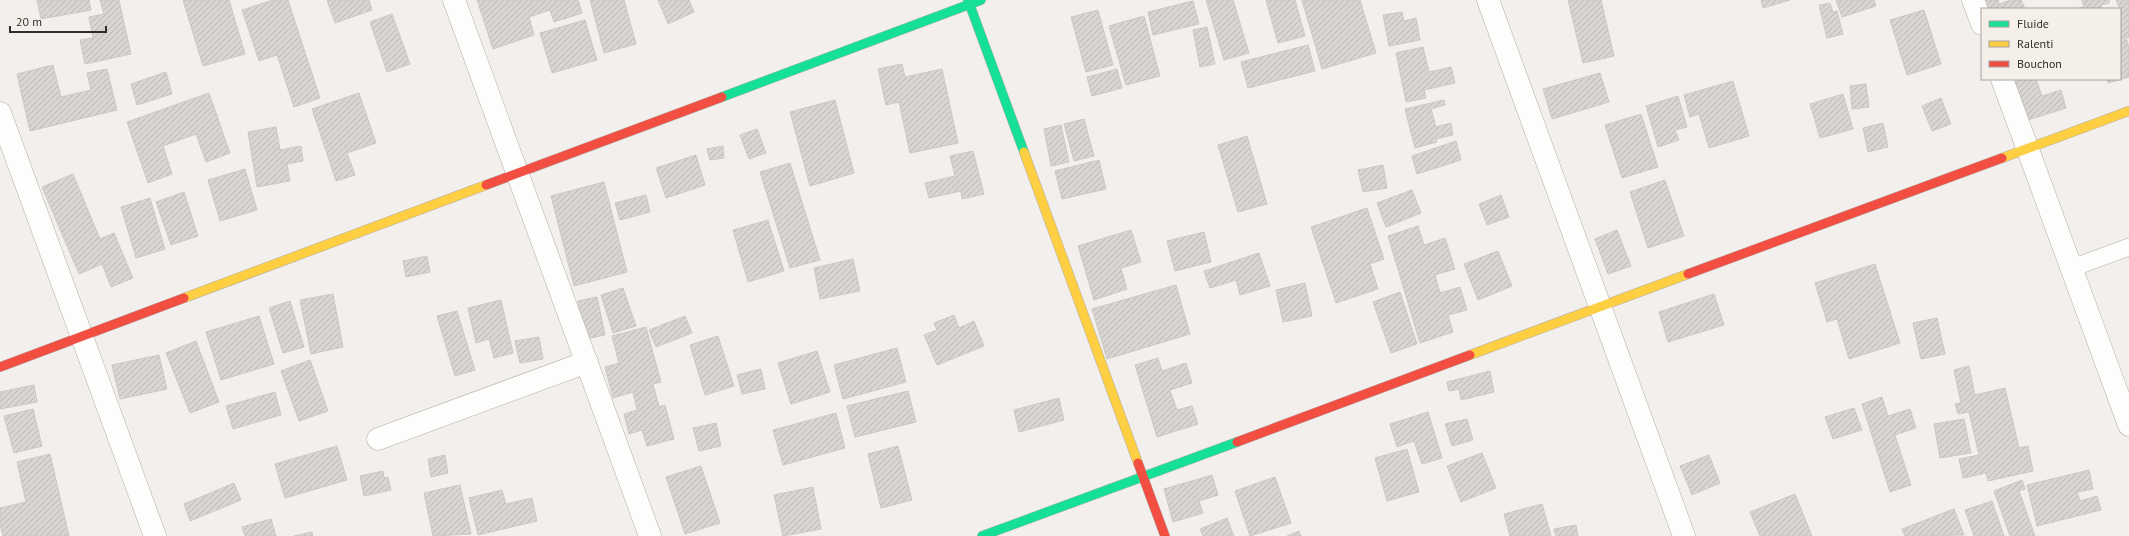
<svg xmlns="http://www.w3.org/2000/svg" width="2129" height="536" font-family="'PT Sans',sans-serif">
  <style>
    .building { fill: url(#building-hatch); stroke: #cbc8c6 }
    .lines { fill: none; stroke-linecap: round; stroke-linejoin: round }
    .lane-casing { stroke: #b1aeac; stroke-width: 18 }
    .street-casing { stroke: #b1aeac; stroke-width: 23 }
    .fast-casing { stroke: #b1aeac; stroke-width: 10 }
    .slow-casing { stroke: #b1aeac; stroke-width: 10 }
    .jam-casing { stroke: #b1aeac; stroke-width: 10 }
    .lane { stroke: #fdfdfc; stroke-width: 17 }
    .street { stroke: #fdfdfc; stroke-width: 22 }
    .fast { stroke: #16e098; stroke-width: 9 }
    .slow { stroke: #ffcf43; stroke-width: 9 }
    .jam { stroke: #f24e42; stroke-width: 9 }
  </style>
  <defs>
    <pattern id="building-hatch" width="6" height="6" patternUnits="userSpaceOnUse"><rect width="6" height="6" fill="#d8d5d3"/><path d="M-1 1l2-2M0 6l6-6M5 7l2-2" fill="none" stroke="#bab7b5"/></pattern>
  </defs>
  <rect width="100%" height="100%" fill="#f2efec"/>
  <!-- building -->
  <g class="building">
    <polygon points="37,0 89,0 91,10 41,19"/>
    <polygon points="100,0 119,0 131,54 85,64 80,40 93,38 89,17 104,14"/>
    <polygon points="183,0 229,0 245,54 203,66"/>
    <polygon points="273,0 288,0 320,98 294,107 277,55 259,61 242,10"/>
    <polygon points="327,0 369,0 372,10 335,23"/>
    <polygon points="477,0 578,0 582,13 554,22 550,10 529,17 534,35 493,49"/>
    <polygon points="590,0 624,0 636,44 604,53"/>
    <polygon points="658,0 689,0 694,12 668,24"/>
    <polygon points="1206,0 1233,0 1249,53 1224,60"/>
    <polygon points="1266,0 1295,0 1305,36 1278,43"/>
    <polygon points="1302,0 1360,0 1376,53 1322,69"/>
    <polygon points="1568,0 1601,0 1614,56 1583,63"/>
    <polygon points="1761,0 1790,0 1763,8"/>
    <polygon points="1836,0 1874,0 1876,6 1842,17"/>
    <polygon points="1967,0 1998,0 1999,4 2011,0 2021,0 2025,9 1982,9"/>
    <polygon points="2082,0 2109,0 2109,3 2101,5 2102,9 2075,9 2084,7"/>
    <polygon points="2116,0 2129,0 2129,37 2126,38 2129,47 2129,77 2108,83 2107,79 2120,79 2121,19 2120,9"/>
    <polygon points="1193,1 1199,24 1153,35 1148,12"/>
    <polygon points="1830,3 1833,12 1837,11 1843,34 1827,38 1819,5"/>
    <polygon points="1098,10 1113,65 1086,72 1071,17"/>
    <polygon points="1924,10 1941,64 1907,75 1890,20"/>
    <polygon points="1402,12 1404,21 1416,18 1420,40 1389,46 1383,15"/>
    <polygon points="392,14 410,64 387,72 370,22"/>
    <polygon points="1144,16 1160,76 1126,85 1109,26"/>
    <polygon points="585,20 597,60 552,73 540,33"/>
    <polygon points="1207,27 1215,64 1200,67 1193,30"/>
    <polygon points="1308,45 1315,71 1248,88 1241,62"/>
    <polygon points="1423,47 1429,72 1451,67 1455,83 1424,90 1426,98 1406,102 1396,53"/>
    <polygon points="902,64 905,77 942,69 958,143 910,153 899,102 886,105 878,69"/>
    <polygon points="53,65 61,97 91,90 87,73 107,69 117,110 30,131 17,74"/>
    <polygon points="1117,69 1122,88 1092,96 1087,77"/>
    <polygon points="166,72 172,94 137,105 131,84"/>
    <polygon points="1600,73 1609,102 1552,119 1543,89"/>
    <polygon points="1995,79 2036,79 2042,96 2061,90 2066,108 2009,126"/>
    <polygon points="1733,81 1749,136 1709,148 1699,114 1690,117 1684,95"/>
    <polygon points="1866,84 1869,107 1852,109 1850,86"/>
    <polygon points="209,93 230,153 206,162 196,134 163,146 172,174 148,183 127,122"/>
    <polygon points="359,93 376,143 347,153 355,175 336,181 312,109"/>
    <polygon points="1843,94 1853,129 1820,138 1810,104"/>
    <polygon points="1678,96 1687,127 1675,130 1679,140 1658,147 1646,106"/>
    <polygon points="1941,98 1951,124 1932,131 1922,106"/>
    <polygon points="835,100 854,173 810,186 790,112"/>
    <polygon points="1444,100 1445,105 1431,109 1436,127 1451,123 1453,135 1436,139 1437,142 1415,148 1405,109"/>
    <polygon points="1641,114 1658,167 1622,178 1605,125"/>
    <polygon points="1084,119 1094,156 1074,161 1064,124"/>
    <polygon points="1883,123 1888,147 1868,152 1863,128"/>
    <polygon points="1061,125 1069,162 1051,166 1044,129"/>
    <polygon points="276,127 280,150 301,146 303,161 287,164 290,181 257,187 248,132"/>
    <polygon points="757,129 766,153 749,159 740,135"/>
    <polygon points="1247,136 1267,204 1238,212 1218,145"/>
    <polygon points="1456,141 1461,160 1417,174 1412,156"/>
    <polygon points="723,146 724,158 710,160 707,149"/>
    <polygon points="973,151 984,194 962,199 961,191 929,198 925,183 955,176 950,156"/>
    <polygon points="696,155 705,185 666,198 656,168"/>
    <polygon points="1099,160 1106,189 1062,199 1055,171"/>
    <polygon points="790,163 820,260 790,268 760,172"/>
    <polygon points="1383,165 1387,188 1363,192 1358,170"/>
    <polygon points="245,169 257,210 220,221 208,180"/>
    <polygon points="73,174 100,239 114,233 133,278 111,287 102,264 79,274 42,187"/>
    <polygon points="1665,180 1684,236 1648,248 1630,192"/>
    <polygon points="604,182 627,272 574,286 551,196"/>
    <polygon points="1412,190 1421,213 1386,227 1377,203"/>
    <polygon points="184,192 198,236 171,245 156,202"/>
    <polygon points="646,195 650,212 620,220 615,203"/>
    <polygon points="1501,195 1509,217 1487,225 1479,204"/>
    <polygon points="150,198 165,249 136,258 121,207"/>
    <polygon points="1367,208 1384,259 1370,264 1378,289 1336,303 1311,227"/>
    <polygon points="768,220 784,271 748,282 733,230"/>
    <polygon points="1418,226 1424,245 1445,238 1455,269 1435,275 1440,293 1460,287 1467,310 1448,315 1453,332 1420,343 1388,236"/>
    <polygon points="1131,230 1141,262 1121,268 1127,289 1094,300 1078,246"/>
    <polygon points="1617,230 1631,266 1608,274 1595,239"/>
    <polygon points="1204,232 1211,262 1175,271 1167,241"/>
    <polygon points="1498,251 1512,286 1478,300 1464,264"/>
    <polygon points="1259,253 1270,286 1240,295 1236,280 1210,288 1204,271"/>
    <polygon points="427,256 430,272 406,277 403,261"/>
    <polygon points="853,259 860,291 820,299 814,268"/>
    <polygon points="1875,264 1900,343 1849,359 1837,319 1827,322 1815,283"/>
    <polygon points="1305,283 1312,316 1283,322 1276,290"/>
    <polygon points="1176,285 1190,334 1107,359 1092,309"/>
    <polygon points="623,288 636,326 613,333 601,295"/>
    <polygon points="1400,292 1417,344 1391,353 1373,302"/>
    <polygon points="333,294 343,347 311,354 300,300"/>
    <polygon points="1714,294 1724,325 1668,342 1659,312"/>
    <polygon points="597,297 605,335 586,339 578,301"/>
    <polygon points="501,300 513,353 494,358 489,339 476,343 468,308"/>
    <polygon points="290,301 304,347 283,353 269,308"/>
    <polygon points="457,311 475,370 455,376 437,316"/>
    <polygon points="954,315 959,328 974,321 984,346 937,365 924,335 937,330 934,323"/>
    <polygon points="259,316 274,364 221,380 206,332"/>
    <polygon points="685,316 692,333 656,347 649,330"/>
    <polygon points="1937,318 1945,354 1921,359 1913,323"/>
    <polygon points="646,327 661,382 653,384 659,407 665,405 674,439 647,446 642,430 629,434 624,414 637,410 633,392 613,398 605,367 619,363 612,336"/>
    <polygon points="718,336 734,386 705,395 690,345"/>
    <polygon points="539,337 543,359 520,363 515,341"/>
    <polygon points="196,341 219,402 190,413 166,353"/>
    <polygon points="897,348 906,382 843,399 834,365"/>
    <polygon points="817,351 830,392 791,404 778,363"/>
    <polygon points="159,355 167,389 120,399 112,365"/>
    <polygon points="1158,358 1162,371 1186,363 1192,383 1170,390 1177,410 1192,406 1198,424 1157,437 1135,365"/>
    <polygon points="310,360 328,411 299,421 281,371"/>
    <polygon points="1969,366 1975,395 2005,388 2019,448 2028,446 2033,471 1988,481 1986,473 1963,478 1959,459 1979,455 1969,412 1958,414 1955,404 1961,403 1954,370"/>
    <polygon points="761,369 765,389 742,394 737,375"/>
    <polygon points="1490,371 1494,392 1461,400 1459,389 1449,391 1447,382"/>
    <polygon points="34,385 37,402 0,409 0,392"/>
    <polygon points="908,391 916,422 855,437 847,406"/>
    <polygon points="275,392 281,415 233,429 226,406"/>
    <polygon points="1882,397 1888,416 1910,409 1916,428 1895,435 1911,485 1890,492 1862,404"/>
    <polygon points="1059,398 1064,420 1019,432 1014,410"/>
    <polygon points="1854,408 1862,430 1833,439 1825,417"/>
    <polygon points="33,409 42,446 14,453 4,416"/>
    <polygon points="1428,412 1442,458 1422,464 1414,441 1397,447 1390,424"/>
    <polygon points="836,413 845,448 783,465 773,430"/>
    <polygon points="1467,419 1473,440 1452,446 1445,424"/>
    <polygon points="1964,419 1971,453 1940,458 1934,424"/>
    <polygon points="716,423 721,446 699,451 693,428"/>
    <polygon points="337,446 347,480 285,498 275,464"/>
    <polygon points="898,446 912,500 881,508 868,454"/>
    <polygon points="1407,449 1419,492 1387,501 1375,458"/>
    <polygon points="1482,453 1496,488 1461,502 1447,466"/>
    <polygon points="50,454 69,536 3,536 0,525 0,508 26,502 17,462"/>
    <polygon points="445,455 448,473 431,477 428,459"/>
    <polygon points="1709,455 1720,483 1692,495 1680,466"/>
    <polygon points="701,466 720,523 685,534 666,477"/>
    <polygon points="2089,470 2093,489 2077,492 2080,501 2097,496 2101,510 2037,526 2027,485"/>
    <polygon points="383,471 384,478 388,477 391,490 364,496 360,476"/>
    <polygon points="1212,475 1218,495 1199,501 1203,513 1173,522 1164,489"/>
    <polygon points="1275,477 1291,523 1250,536 1235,491"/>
    <polygon points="2022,480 2025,489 2019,491 2035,536 2010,536 1994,491"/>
    <polygon points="234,483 241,500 190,521 184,504"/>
    <polygon points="460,485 471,534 433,536 424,493"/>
    <polygon points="813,487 821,529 783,536 774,495"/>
    <polygon points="502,490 506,504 532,498 537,521 478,535 469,498"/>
    <polygon points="1795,494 1812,536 1760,536 1750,512"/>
    <polygon points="1992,501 2004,536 1974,536 1965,510"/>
    <polygon points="1542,504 1551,536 1510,536 1504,514"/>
    <polygon points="1954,509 1964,535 1905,536 1902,529"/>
    <polygon points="1227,518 1234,536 1203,536 1200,529"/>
    <polygon points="271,519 276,536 245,536 242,527"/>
    <polygon points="1576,525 1578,536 1556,536 1554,529"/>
    <polygon points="1299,531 1301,536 1287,536"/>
    <polygon points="312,532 313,536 294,536"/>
  </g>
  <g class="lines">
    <!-- lane casing -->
    <g class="lane-casing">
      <polyline id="lane" points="2072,268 2129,247"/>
    </g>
    <!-- street casing -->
    <g class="street-casing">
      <g id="street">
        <polyline points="454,0 650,536"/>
        <polyline points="1488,0 1684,536"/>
        <polyline points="1973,0 1982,24"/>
        <polyline points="2002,79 2129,425"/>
        <polyline points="0,113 155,536"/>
        <polyline points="378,439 587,362"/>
      </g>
    </g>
    <!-- fast casing -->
    <g class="fast-casing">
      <g id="fast">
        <polyline points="968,0 1024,152"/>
        <polyline points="722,97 981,0"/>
        <polyline points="982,536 1237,442"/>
      </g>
    </g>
    <!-- slow casing -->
    <g class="slow-casing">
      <g id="slow">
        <polyline points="1024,152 1138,463"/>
        <polyline points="2002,158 2129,111"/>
        <polyline points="184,298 486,185"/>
        <polyline points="1470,355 1688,274"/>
      </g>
    </g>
    <!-- jam casing -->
    <g class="jam-casing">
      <g id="jam">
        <polyline points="486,185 722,97"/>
        <polyline points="1688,274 2002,158"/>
        <polyline points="0,367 184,298"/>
        <polyline points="1237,442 1470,355"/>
        <polyline points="1138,463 1165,536"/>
      </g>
    </g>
    <!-- lane -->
    <use href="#lane" class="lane"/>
    <!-- street -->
    <use href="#street" class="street"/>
    <!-- fast -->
    <use href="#fast" class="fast"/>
    <!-- slow -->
    <use href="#slow" class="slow"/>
    <!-- jam -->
    <use href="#jam" class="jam"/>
  </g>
  <!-- legend -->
  <rect x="1981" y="8" width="140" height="72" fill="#f5efe9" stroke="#a6a29d"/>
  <rect x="1989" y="21" width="20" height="6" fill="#16e098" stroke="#a6a29d"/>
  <text x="2017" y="28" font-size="12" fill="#302e2b">Fluide</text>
  <rect x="1989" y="41" width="20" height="6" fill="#ffcf43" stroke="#a6a29d"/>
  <text x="2017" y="48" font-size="12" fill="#302e2b">Ralenti</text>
  <rect x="1989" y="61" width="20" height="6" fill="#f24e42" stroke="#a6a29d"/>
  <text x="2017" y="68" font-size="12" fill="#302e2b">Bouchon</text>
  <!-- scale -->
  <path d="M10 26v6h96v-6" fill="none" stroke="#302e2b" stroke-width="2"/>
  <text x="16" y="26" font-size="12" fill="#302e2b" stroke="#f5efe9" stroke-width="3" paint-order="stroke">20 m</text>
</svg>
